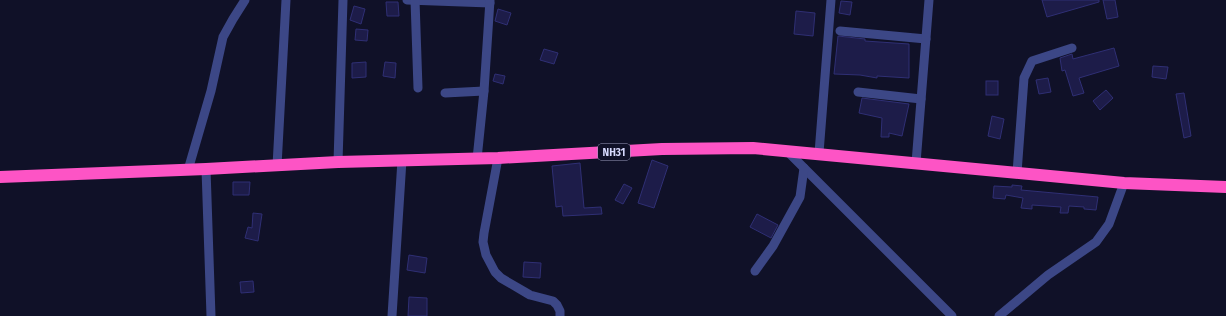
<svg xmlns="http://www.w3.org/2000/svg" width="1226" height="316" font-family="'Fira Sans',sans-serif">
  <style>
    .building { fill: #1d1c49; stroke: #2f2f74 }
    .lines { fill: none; stroke-linecap: round; stroke-linejoin: round }
    .minor { stroke: #3c4786; stroke-width: 9 }
    .highway { stroke: #fd54c5; stroke-width: 12 }
    .labels { text-anchor: middle; stroke-width: 4; stroke-linejoin: round; paint-order: stroke }
    .shield { fill: #101128; stroke: #9c9ebe; stroke-width: 1 }
    .shield-label { font-size: 10px; font-weight: bold; fill: #d8dbff }
  </style>
  <rect width="100%" height="100%" fill="#101128"/>
  <!-- building -->
  <g class="building">
    <polygon points="1042,0 1099,0 1099,2 1047,17"/>
    <polygon points="1103,0 1115,0 1118,17 1107,19"/>
    <polygon points="841,1 852,2 850,15 839,13"/>
    <polygon points="386,2 398,2 399,16 387,16"/>
    <polygon points="354,6 365,9 361,24 350,20"/>
    <polygon points="498,9 511,13 507,25 495,21"/>
    <polygon points="796,11 815,13 813,36 794,34"/>
    <polygon points="356,29 368,30 367,41 355,40"/>
    <polygon points="838,36 865,39 865,41 909,44 909,78 877,76 877,78 860,75 834,74"/>
    <polygon points="1114,48 1119,66 1079,78 1084,93 1073,96 1065,70 1062,71 1060,58 1072,54 1073,59"/>
    <polygon points="544,49 558,53 554,64 540,60"/>
    <polygon points="366,62 366,77 352,78 352,63"/>
    <polygon points="385,62 396,63 395,78 383,76"/>
    <polygon points="1153,66 1168,67 1166,79 1152,77"/>
    <polygon points="495,74 505,76 503,84 493,81"/>
    <polygon points="1048,78 1051,92 1039,94 1036,80"/>
    <rect x="986" y="81" width="12" height="14"/>
    <polygon points="1106,90 1113,98 1100,110 1093,101"/>
    <polygon points="1184,93 1191,136 1184,138 1176,94"/>
    <polygon points="862,98 909,104 902,136 889,133 889,137 881,137 882,118 859,113"/>
    <polygon points="992,116 1004,119 1000,139 988,136"/>
    <polygon points="652,160 668,166 654,208 638,203"/>
    <polygon points="580,163 584,208 601,207 602,214 563,216 562,206 556,207 552,166"/>
    <polygon points="233,182 250,182 249,195 233,195"/>
    <polygon points="624,184 632,188 623,204 615,200"/>
    <polygon points="1012,185 1022,186 1021,190 1098,197 1096,210 1084,209 1084,207 1069,206 1068,213 1060,213 1061,207 1032,205 1032,209 1021,208 1023,198 1006,195 1005,199 993,198 994,186 1012,187"/>
    <polygon points="253,213 262,214 258,241 245,238 248,227 252,228"/>
    <polygon points="757,214 778,225 771,238 750,227"/>
    <polygon points="409,255 427,258 425,273 407,270"/>
    <polygon points="524,262 541,263 540,278 523,277"/>
    <polygon points="253,281 254,292 241,293 240,282"/>
    <polygon points="409,297 427,298 427,316 408,316"/>
  </g>
  <g class="lines">
    <!-- minor -->
    <g class="minor">
      <polyline points="407,0 490,3"/>
      <polyline points="415,0 418,88"/>
      <polyline points="840,31 926,39"/>
      <polyline points="858,92 921,99"/>
      <polyline points="445,93 484,91"/>
      <polyline points="787,151 952,316"/>
      <polyline points="819,153 831,0"/>
      <polyline points="498,158 484,233 483,242 486,255 495,272 501,278 530,295 553,301 557,305 560,311 560,316"/>
      <polyline points="477,159 484,91 490,0"/>
      <polyline points="338,162 343,0"/>
      <polyline points="916,163 929,0"/>
      <polyline points="277,166 286,0"/>
      <polyline points="206,169 211,316"/>
      <polyline points="188,170 211,91 223,37 233,19 245,0"/>
      <polyline points="1017,173 1024,78 1032,61 1072,48"/>
      <polyline points="755,271 773,246 800,197 804,168"/>
      <polyline points="392,316 402,160"/>
      <polyline points="999,316 1048,275 1096,242 1109,224 1124,183"/>
    </g>
    <!-- highway -->
    <polyline class="highway" points="0,177 206,169 338,162 498,158 662,149 753,148 1124,183 1226,187"/>
  </g>
  <g class="labels">
    <!-- shield labels -->
    <rect class="shield" x="598" y="144" width="32" height="16" rx="3"/>
    <g class="shield-label">
      <text x="614" y="156">NH31</text>
    </g>
  </g>
</svg>
